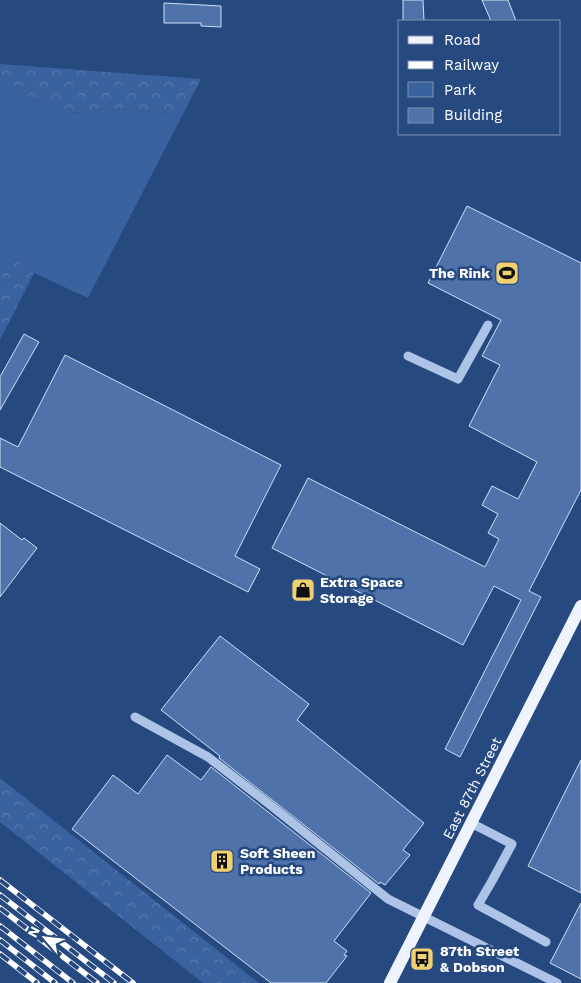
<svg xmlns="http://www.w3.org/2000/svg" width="581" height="983" font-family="'Work Sans',sans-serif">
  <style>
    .green { fill: #3a629e }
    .forest { fill: url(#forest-crowns) }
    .building { fill: #4e72a9; stroke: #d0dff5 }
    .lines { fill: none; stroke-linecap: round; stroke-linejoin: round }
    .minor { stroke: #adc4e6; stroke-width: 9 }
    .major { stroke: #eef3fd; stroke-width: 12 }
    .rail-casing { stroke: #fff; stroke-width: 5.5 }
    .rail { stroke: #264980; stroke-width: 4; stroke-dasharray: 11; stroke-linecap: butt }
    .labels { text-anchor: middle; stroke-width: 5; stroke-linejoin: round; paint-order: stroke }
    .poi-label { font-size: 14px; font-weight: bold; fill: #fff; stroke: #264980; text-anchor: start }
    .street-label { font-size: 14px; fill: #fff; stroke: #264980 }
  </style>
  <defs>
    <pattern id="forest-crowns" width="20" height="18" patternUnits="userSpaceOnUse" patternTransform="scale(1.25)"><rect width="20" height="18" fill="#3a629e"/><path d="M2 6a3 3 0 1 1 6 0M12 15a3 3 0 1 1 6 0" fill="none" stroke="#587aad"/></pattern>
  </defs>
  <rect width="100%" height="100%" fill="#264980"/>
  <!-- green -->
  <polygon class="green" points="0,90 22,95 67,113 87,112 108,108 183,114 88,298 34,273 12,258 0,256"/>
  <!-- forest -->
  <g class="forest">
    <polygon points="0,64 201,79 183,114 108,108 87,112 67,113 22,95 0,90"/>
    <polygon points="0,256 12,258 34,273 0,340"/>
    <polygon points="0,778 259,983 203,983 0,822"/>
  </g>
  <!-- building -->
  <g class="building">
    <polygon points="403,0 423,0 424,21 403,21"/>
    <polygon points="482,0 508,0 516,21 491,21"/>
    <polygon points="164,3 221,6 221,27 201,26 201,23 164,23"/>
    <polygon points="467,206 581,263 581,490 529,591 541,597 460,757 445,749 521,600 494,586 463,645 272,548 308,478 485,567 499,539 488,533 498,514 482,505 492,486 518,499 537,462 469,426 500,365 482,356 501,320 428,283"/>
    <polygon points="24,334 39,342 0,410 0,377"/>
    <polygon points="65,355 281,465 235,556 260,569 248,592 0,467 0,438 18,447"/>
    <polygon points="0,523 22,540 24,538 37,548 0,597"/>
    <polygon points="220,636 309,704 297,720 424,823 403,850 410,855 385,885 380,882 379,884 219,758 220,756 161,710"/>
    <polygon points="167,755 201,780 211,767 371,893 334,941 347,951 344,955 347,956 326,983 271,983 72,829 113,775 138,794"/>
    <polygon points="581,760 581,893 528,866"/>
    <polygon points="581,903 581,979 550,963"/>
  </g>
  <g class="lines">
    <!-- minor -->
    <g class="minor">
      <polyline points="408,356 458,379 488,325"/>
      <polyline points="135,717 208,757 269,804 388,899 557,983"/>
      <polyline points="471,823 512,844 492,881 478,905 546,942"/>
    </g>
    <!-- major -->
    <polyline class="major" points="390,983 581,606"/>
    <!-- rail casing -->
    <g class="rail-casing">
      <g id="rail">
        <polyline points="0,880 133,983"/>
        <polyline points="0,895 114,983"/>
        <polyline points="0,908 97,983"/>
        <polyline points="0,926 73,983"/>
        <polyline points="0,940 55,983"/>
        <polyline points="0,954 37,983"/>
      </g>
    </g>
    <!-- rail -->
    <use href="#rail" class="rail"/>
  </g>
  <!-- icons -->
  <defs>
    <g id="stadium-square" transform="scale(1.25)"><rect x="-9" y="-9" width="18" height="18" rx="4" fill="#efd172" stroke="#264980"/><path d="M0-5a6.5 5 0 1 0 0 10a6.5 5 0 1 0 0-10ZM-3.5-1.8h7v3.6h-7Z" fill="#111"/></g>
    <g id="shop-square" transform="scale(1.25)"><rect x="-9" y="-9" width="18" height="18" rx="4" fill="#efd172" stroke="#264980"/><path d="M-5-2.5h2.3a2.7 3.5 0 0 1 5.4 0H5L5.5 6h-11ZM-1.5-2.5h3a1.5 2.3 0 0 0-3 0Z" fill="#111"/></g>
    <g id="building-square" transform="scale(1.25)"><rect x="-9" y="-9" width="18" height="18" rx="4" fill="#efd172" stroke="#264980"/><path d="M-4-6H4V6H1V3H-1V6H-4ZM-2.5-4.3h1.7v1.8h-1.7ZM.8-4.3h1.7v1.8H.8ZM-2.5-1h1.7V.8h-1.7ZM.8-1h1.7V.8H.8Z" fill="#111"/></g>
    <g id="bus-square" transform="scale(1.25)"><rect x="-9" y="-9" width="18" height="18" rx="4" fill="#efd172" stroke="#264980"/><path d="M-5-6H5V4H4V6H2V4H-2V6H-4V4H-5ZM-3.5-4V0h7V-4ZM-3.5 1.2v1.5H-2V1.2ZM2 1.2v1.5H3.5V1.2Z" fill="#111"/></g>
  </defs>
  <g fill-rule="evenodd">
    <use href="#stadium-square" x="507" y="273"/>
    <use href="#shop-square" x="303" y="590"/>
    <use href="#building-square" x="222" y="861"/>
    <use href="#bus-square" x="422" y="959"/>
  </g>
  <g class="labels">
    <!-- poi labels -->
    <g class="poi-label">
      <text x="490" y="278" text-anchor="end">The Rink</text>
      <text x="320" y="587">Extra Space<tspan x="320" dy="16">Storage</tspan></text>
      <text x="240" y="858">Soft Sheen<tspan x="240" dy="16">Products</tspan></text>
      <text x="440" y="956">87th Street<tspan x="440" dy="16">&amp; Dobson</tspan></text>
    </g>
    <!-- street labels -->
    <g class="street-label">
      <text transform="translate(472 788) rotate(-63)" y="5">East 87th Street</text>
    </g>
  </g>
  <!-- legend -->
  <rect x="398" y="20" width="162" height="115" fill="#264980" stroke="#7d92b3"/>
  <rect x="408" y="36" width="25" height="8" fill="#eef3fd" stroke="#7d92b3"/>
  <text x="444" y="45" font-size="15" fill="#ffffff">Road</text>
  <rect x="408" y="61" width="25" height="8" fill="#ffffff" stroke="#7d92b3"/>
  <text x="444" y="70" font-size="15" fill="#ffffff">Railway</text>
  <rect x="408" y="82" width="25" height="15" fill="#3a629e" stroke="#7d92b3"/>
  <text x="444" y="95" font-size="15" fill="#ffffff">Park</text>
  <rect x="408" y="108" width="25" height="15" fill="#4e72a9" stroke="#7d92b3"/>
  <text x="444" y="120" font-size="15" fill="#ffffff">Building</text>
  <!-- north arrow -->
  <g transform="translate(45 938) rotate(298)" stroke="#264980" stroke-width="4" paint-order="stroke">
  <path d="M0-4L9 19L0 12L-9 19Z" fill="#ffffff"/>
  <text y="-8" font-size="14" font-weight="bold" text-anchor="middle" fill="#ffffff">N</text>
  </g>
</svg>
